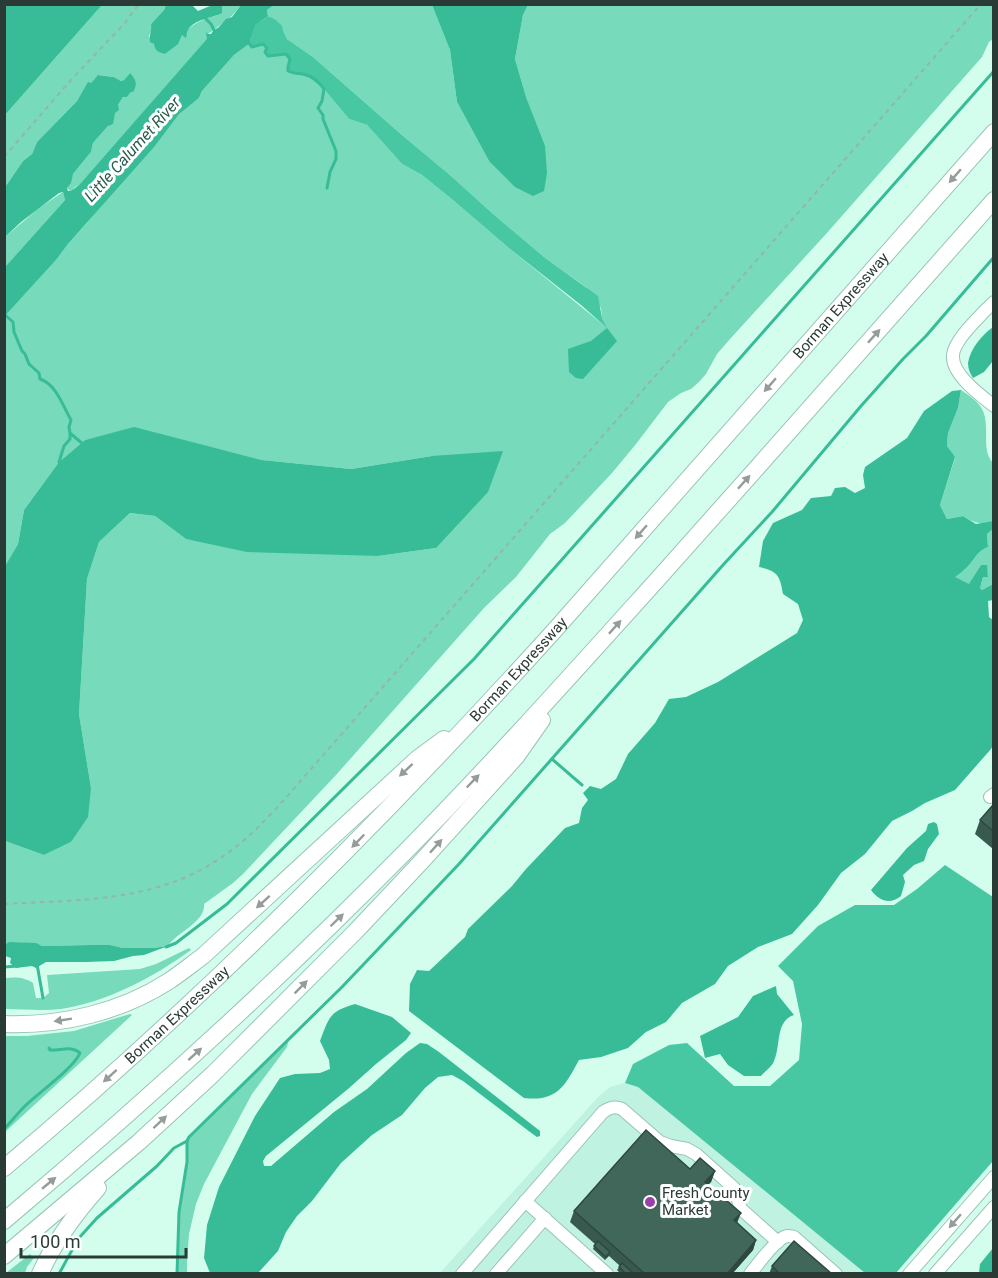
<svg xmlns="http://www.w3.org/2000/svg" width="998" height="1278" font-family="Roboto,sans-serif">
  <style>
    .built { fill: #bff2e0 }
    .green { fill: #77daba }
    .forest { fill: #47c8a3 }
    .water { fill: #37bc97 }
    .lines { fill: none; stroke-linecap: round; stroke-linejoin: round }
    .stream { stroke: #37bc97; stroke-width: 3 }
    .minor-casing { stroke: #9ac4b4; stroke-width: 14 }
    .highway-casing { stroke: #9ac4b4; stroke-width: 18 }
    .path { stroke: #94b5a9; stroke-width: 2; stroke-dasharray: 4.5 4.5; stroke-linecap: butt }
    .minor { stroke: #fff; stroke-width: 12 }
    .highway { stroke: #fff; stroke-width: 16 }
    .wall { fill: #38594d }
    .shaded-wall { fill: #2e483f }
    .building { fill: #41675a; stroke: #2e483f; stroke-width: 1.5 }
    .oneway { fill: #949d9a }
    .poi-dot { fill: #9940ac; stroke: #fff; stroke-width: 2 }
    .labels { text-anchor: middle; stroke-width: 6; stroke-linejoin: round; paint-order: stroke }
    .street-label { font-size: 15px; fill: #2a3b35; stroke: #fff }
    .poi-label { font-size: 15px; fill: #2a3b35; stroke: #fff; text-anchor: start }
    .water-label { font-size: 16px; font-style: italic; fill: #295d4d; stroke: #fff }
  </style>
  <rect width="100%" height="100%" fill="#d3feee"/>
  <!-- built -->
  <polygon class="built" points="625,1083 638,1087 698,1130 866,1274 439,1274 599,1096 610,1087"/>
  <!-- green -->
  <g class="green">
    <path d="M102 5H166L164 10 151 24 152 29 149 36 154 44 165 54 171 49 182 35H187L188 29C196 23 206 17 216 16L222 7 219 5H241C232 18 220 25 208 34V39L79 185 75 187 71 192 67 188 73 174 91 152 93 143 108 126 111 124 115 112 118 110V105L123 97H127L131 92 130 73 124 80 121 81 114 77 99 75 91 83H88L77 101 37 142 32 154 23 161 10 180 5 187V115Z"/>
    <path d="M274 5H432L450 50 457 102 489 161 527 100 515 59 523 15 528 5H993V39L989 42 982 57 826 234 730 339 717 354 706 374 699 382 691 389 681 393 668 402 636 444 612 473 565 523 550 534 516 577 484 608 336 775 243 874 233 883 204 904C206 922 177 932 168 946L153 948H123L110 945H90L42 946C33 943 12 941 5 945V841L44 855 71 842 91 788 79 714 87 579 99 542 130 513 155 516 186 539 378 556 436 548 432 456 351 469 262 460 134 428 85 440 59 462 24 510 18 544 5 566V316L56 260 68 244 86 224 179 113 199 98 202 91 234 55 249 44 252 47 263 44C271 52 283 51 290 59L288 67 292 74H303L318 82 349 119 367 125 402 164 422 175 454 201 510 249 606 327 602 318 601 308 586 287 544 257 492 213 450 175 402 135 313 57 287 39 275 19 268 16 267 10Z"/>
    <polygon points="63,192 65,200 5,267 5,237 39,208"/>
    <path d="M961 390C968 395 977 400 982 409 991 425 980 449 993 463V521C979 525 975 523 963 516L947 519 940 505 955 458 947 446 948 433 958 408Z"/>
    <path d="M993 529V584L982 590 980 588 983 577 988 576 986 565H981L969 585 954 577C958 574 963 571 966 567 975 559 977 551 988 547L987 534Z"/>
    <path d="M189 948 191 950C154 977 107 1002 61 1009 43 1011 23 1009 5 1009V978C16 977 24 977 33 983L36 998H43L49 993 47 975 140 969 156 964Z"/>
    <polygon points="130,1014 132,1015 5,1132 5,1036 27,1036 74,1031"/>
    <polygon points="289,1039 287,1047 252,1094 204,1184 196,1204 189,1234 187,1262 187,1273 177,1273 179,1212 187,1162 187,1141 189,1137"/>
    <polygon points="30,1254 34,1258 27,1267 25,1273 6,1273"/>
  </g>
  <!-- forest -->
  <g class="forest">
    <polygon points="268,16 275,19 282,26 283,31 287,39 313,57 402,135 450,175 492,213 544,257 598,296 602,318 607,328 581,305 510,249 454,201 422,175 402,164 367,125 349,119 318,82 303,74 292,74 288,71 288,67 290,59 286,54 268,56 265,52 267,48 264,44 252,47 249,44 256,23 261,21"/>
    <polygon points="945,865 993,897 993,1161 896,1273 865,1273 638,1087 625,1083 633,1064 669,1045 687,1043 734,1086 770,1086 799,1060 802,1024 793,981 778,966 818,926 855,905 894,905 917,889"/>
  </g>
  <!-- water -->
  <g class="water">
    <polygon points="5,4 102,5 5,115 4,5"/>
    <path d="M219 5 222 6V13C212 18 197 19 189 28 187 31 187 35 186 38L182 35 178 44 165 54C158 52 155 51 154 44L150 42C149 35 152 30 151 24L164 10 166 5H192L198 11 210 6Z"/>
    <path d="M241 5H274L267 10 268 16 261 21 256 24 249 44 234 55 202 91 199 98 179 114 154 147 68 244 56 260 5 316V267L65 200 63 192 59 193 21 222 5 237V187L10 180 23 161 32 154 37 142 77 101 88 82 91 83 98 75 114 77 121 81 124 80 130 73C136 80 138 84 133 92H131L127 97H123L118 105 119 110 115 113 113 124 108 126 93 143 91 152 73 174 71 183 67 188 68 191H71L79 185 207 39 206 32 208 34H211L213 31 219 27 226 19 232 17Z"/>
    <polygon points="432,5 528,5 523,15 515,59 527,100 545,146 547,173 544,191 533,196 515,187 489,161 457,102 450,50"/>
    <path d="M993 327V361L984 372 973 378C970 373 968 369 968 363 970 349 982 335 993 327Z"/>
    <polygon points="607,328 617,341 583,379 576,378 569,372 568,349 591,341"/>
    <path d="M961 390 958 408 948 433 947 446 955 457 940 505 947 519 963 516 976 524 993 521V529L987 534 988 547C977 551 975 559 967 567 963 571 959 574 955 577L969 584 981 565H987L988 577H983L980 588 982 590 993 584V600L988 601 989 617 993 620 992 627 994 633V744L991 749 955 790 925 803 912 811 892 821 865 854 841 873 818 905 792 934 758 947 728 966 715 984 682 1003 666 1022 646 1032 628 1048 601 1057 579 1060C565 1086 557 1102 524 1098L409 1011 410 984 417 970 429 971 465 937 468 929 512 886 526 869 565 828 579 823 582 808 588 800 583 793 590 786 601 789 616 779 628 754 655 723 669 699 686 697 718 682 797 633 803 620 798 604 783 594C780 576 778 571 759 567L763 541 773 523 802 510 811 498 831 496 835 488 845 487 855 493 865 488 863 475 865 467 907 438 924 411 952 391Z"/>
    <polygon points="134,427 262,460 351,469 432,456 503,451 488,492 436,548 378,556 247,552 186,539 155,516 130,513 99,542 87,579 79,714 91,788 88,817 71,842 44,855 5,841 5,566 18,544 24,510 59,462 85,440"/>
    <path d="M934 822 937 824 939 834 928 849 924 861 914 865 903 875 905 882 901 896C890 905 879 901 871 890L907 848 926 831 928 824Z"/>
    <polygon points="9,942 36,943 42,946 90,945 110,945 123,948 153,948 168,946 144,955 133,956 114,961 86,962 46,962 36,968 32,966 16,968 10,963 11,958 5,956 5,945"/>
    <path d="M776 986 777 994 794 1015C775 1021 781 1046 774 1061 772 1067 765 1071 761 1076H744L728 1065 720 1054 705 1058 700 1036 738 1017 753 996Z"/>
    <path d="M355 1004 392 1017 411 1033 406 1040 376 1064 348 1089 266 1156 263 1161 264 1166H271L334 1112 367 1089 406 1053 420 1043 427 1044 439 1052 540 1131V1136L537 1137 530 1132 463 1081 452 1075 438 1077 425 1088 402 1115 372 1135 341 1163 312 1201 297 1216 286 1232 278 1251 258 1273H210L204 1258 207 1225 219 1187 255 1116 280 1078 295 1074 320 1073 330 1069 329 1060 320 1041C329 1017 330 1011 355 1004Z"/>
    <polygon points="993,1248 993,1273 979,1273 980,1264"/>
  </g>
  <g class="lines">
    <!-- stream -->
    <g class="stream">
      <polyline points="206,19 211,24 214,30"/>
      <path d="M247 41 252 47 263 44 267 48 265 52 268 56 286 54 290 59 288 67V71C294 74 297 73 303 74 312 76 319 82 324 89L322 101 318 108 323 115V119L336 151V159L330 172 327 188"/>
      <path d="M4 314 13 322 14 332 22 351 25 354 29 364 39 373 40 379C56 384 63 406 71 420L69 427 70 433 84 445"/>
      <polyline points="61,464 59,462 64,446 70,439 70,434"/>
      <polyline points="552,759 582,785"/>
      <polyline points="166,947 176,943 227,904 474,659 994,71"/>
      <polyline points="37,964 43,998"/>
      <polyline points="4,967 18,966"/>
      <path d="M4 1129C11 1122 17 1114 24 1107 38 1093 73 1069 80 1053 72 1045 60 1051 50 1050L49 1048"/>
      <polyline points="59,1274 78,1239 97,1218 157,1166 174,1148 187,1141"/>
      <polyline points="177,1274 179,1212 187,1162 187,1141 189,1137 342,987 459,864 723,565 772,512 861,406 903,359 926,336 994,257"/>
    </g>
    <!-- minor casing -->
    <g class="minor-casing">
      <g id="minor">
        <path d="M994 302C989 307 984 311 980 316 972 324 954 343 953 355 951 374 980 395 994 406"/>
        <polyline points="990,797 994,794"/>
        <polyline points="525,1201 607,1274"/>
        <path d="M462 1274 603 1112C610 1107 615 1106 622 1109L660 1142 671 1146 687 1149 696 1154 734 1188 741 1209 778 1242"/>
        <polyline points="496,1274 545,1218"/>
        <path d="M750 1274C758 1264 774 1242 784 1237 789 1235 789 1236 794 1237L836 1274"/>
        <polyline points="909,1274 994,1177"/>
        <polyline points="935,1274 994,1207"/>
      </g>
    </g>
    <!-- highway casing -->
    <g class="highway-casing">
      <g id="highway">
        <path d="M4 1024C62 1026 121 1012 169 981 181 973 192 964 203 956L417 759 444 739"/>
        <path id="s1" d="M4 1168C201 1003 382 821 554 631L994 132"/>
        <path d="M4 1221C143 1104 277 982 404 853 491 765 574 672 657 580 770 454 881 327 994 200"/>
        <polyline points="4,1256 139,1142 213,1074 355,932 422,861 516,757 542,720"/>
        <path d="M40 1274C54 1242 75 1214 98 1188"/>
      </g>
    </g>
    <!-- path -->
    <g class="path">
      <polyline points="4,157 70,81 124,24 139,4"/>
      <path d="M4 904C76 900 152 902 214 862 241 846 262 824 283 801L981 4"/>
    </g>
    <!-- minor -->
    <use href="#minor" class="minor"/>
    <!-- highway -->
    <use href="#highway" class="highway"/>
  </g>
  <!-- wall -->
  <g class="wall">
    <polygon points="993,805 993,849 975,834 980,820"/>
    <polygon points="690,1169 715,1171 711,1182 708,1184 737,1223 756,1240 753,1250 732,1274 621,1274 617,1270 620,1266 609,1256 605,1260 593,1249 595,1244 570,1222 574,1211"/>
    <polygon points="772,1266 832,1274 769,1274"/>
  </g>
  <!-- shaded-wall -->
  <g class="shaded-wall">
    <polygon points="715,1171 711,1182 702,1192 705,1182"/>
    <polygon points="741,1213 737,1223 734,1220"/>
    <polygon points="756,1240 753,1250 732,1274 727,1274"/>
  </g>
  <!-- building -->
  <g class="building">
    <polygon points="993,805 993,831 980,820"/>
    <polygon points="646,1130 690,1169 700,1158 715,1171 705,1182 741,1213 734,1220 756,1240 727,1274 645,1274 574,1211"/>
    <polygon points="598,1241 610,1252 606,1257 594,1246"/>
    <polygon points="794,1241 832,1274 780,1274 772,1266"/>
    <polygon points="622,1263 634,1274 626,1274 619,1267"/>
  </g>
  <!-- one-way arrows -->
  <defs><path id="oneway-solid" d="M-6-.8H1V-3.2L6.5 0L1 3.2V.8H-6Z" transform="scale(1.5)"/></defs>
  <g class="oneway">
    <use href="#oneway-solid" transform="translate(955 176) rotate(131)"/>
    <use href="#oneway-solid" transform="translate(874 336) rotate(-48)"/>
    <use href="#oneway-solid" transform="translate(770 385) rotate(131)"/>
    <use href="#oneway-solid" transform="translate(744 482) rotate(-48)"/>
    <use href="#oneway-solid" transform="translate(641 532) rotate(131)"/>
    <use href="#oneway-solid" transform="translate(615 627) rotate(-48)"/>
    <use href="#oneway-solid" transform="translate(406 770) rotate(137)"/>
    <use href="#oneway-solid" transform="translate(473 781) rotate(-46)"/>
    <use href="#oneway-solid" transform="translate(358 841) rotate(134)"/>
    <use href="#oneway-solid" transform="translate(436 846) rotate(-48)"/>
    <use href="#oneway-solid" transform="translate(263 902) rotate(138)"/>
    <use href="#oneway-solid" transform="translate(337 920) rotate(-44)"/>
    <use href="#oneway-solid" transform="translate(301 987) rotate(-45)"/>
    <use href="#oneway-solid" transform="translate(63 1020) rotate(171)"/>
    <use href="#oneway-solid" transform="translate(195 1054) rotate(-42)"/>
    <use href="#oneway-solid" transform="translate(110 1076) rotate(138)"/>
    <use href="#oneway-solid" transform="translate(160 1122) rotate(-43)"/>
    <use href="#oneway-solid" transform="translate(49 1183) rotate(-40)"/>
    <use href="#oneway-solid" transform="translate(955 1221) rotate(131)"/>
  </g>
  <!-- markers -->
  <circle class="poi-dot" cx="650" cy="1202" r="6"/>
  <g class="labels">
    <!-- street labels -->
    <g class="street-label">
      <text dy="5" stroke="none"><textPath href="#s1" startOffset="1203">Borman Expressway</textPath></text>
      <text dy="5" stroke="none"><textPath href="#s1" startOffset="717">Borman Expressway</textPath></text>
      <text dy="5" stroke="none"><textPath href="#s1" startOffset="231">Borman Expressway</textPath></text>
    </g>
    <!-- poi labels -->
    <g class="poi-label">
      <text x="662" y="1198">Fresh County<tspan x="662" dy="17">Market</tspan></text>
    </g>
    <!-- water labels -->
    <g class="water-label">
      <text transform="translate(132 149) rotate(-48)" y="6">Little Calumet River</text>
    </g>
  </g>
  <!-- border -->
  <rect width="998" height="1278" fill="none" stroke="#2a3b35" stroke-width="12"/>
  <!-- scale -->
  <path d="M21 1248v9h165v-9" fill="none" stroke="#2a3b35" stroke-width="3"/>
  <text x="30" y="1248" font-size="18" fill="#2a3b35" stroke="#ffffff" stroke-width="4.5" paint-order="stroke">100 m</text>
</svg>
